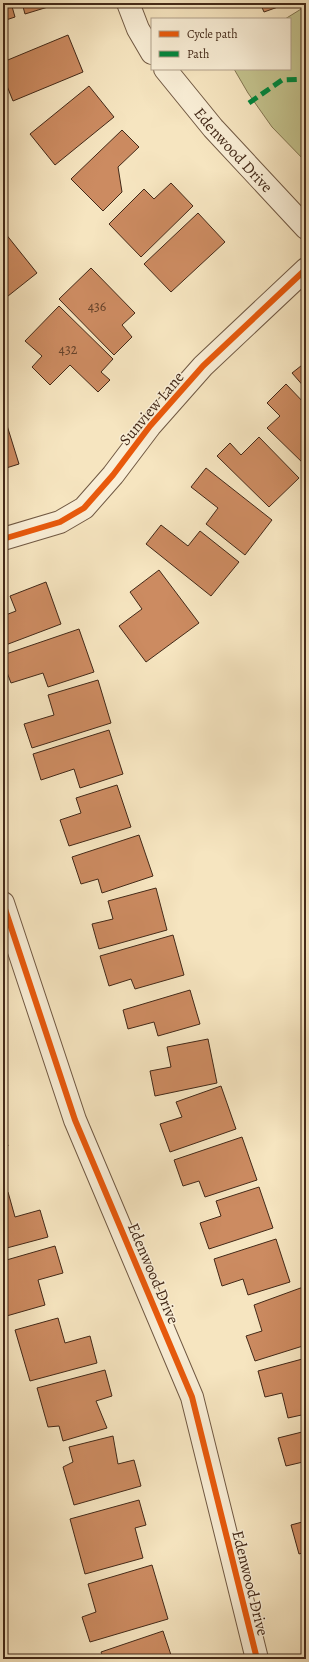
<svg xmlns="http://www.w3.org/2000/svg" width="309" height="1662" font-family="Alegreya,serif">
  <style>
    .green { fill: #c3c28d; stroke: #837652 }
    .building { fill: #cc8b61; stroke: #432918 }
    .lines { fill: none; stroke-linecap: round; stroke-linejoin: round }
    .minor-casing { stroke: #705842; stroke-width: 24 }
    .minor { stroke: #f9eed6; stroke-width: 22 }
    .quiet { stroke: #00873e; stroke-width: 5; stroke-dasharray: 10 5; stroke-linecap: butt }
    .cycleway-casing { stroke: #f9eed6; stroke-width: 8 }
    .cycleway { stroke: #e8590c; stroke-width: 6 }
    .labels { text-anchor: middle; stroke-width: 3; stroke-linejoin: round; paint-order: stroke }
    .number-label { font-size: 14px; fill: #65422a }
    .street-label { font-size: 16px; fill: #432918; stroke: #f9eed6 }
  </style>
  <rect width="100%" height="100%" fill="#f6e5c0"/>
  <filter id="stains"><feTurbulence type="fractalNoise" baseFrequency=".005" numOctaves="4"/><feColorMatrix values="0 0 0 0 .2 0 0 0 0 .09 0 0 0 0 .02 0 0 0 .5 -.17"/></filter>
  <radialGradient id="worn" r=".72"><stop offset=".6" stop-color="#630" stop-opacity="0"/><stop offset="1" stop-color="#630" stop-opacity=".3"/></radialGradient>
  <!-- green -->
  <polygon class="green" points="306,6 306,162 272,127 248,93 234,69 290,69 290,19 285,19"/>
  <!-- building -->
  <g class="building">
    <polygon points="3,3 11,3 15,17 3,21"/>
    <polygon points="22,3 61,3 25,14"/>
    <polygon points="260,3 289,3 264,12"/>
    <polygon points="68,35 83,72 13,101 3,76 3,62"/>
    <polygon points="89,86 114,117 55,165 30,134"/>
    <polygon points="122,130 139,147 118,167 122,192 103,211 71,179"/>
    <polygon points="171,183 193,206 141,257 109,224 144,189 154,199"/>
    <polygon points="198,213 225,242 171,292 144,264"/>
    <polygon points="5,233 37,273 3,300 3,235"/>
    <polygon points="91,268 135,313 122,325 132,337 114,355 59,299"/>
    <polygon points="59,306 113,359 101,372 110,380 98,392 70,365 50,385 32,367 42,356 25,341"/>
    <polygon points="306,362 306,389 292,373"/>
    <polygon points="286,384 306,405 306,466 267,428 280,416 267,403"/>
    <polygon points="5,419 19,464 3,469 3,420"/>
    <polygon points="259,437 299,478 269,507 217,456 230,443 241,455"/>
    <polygon points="206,468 272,520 245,555 206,524 218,508 191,487"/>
    <polygon points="161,525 188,546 200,531 239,562 211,596 146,544"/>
    <polygon points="159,570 199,623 146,662 119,626 142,609 130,592"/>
    <polygon points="46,582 61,624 3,646 3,616 16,611 10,596"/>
    <polygon points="79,629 94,672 48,687 43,673 11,683 3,662 3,655"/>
    <polygon points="98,680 111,723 32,748 24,724 54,715 48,695"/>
    <polygon points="109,730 123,774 80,788 74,769 41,780 33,754"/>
    <polygon points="117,785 131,827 69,846 60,820 81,813 76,798"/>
    <polygon points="139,835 153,876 102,893 98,879 81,884 72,857"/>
    <polygon points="156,888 167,930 99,949 92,924 113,919 108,901"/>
    <polygon points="173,935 184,975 135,989 131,979 109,986 100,956"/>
    <polygon points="190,990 200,1024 158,1036 154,1022 128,1029 123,1010"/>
    <polygon points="208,1039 217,1083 155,1096 150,1071 171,1067 167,1047"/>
    <polygon points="221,1086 236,1129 170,1152 160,1124 182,1117 176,1102"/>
    <polygon points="3,1129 8,1146 3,1147"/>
    <polygon points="242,1137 257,1180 205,1197 199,1181 183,1186 174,1160"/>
    <polygon points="259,1187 273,1228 209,1249 200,1223 221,1216 216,1201"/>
    <polygon points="8,1192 15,1217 40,1210 48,1237 3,1249 3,1193"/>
    <polygon points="276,1239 290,1282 248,1295 243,1279 222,1286 214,1259"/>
    <polygon points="55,1246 63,1273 38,1280 45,1305 3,1317 3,1261"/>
    <polygon points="306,1286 306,1345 255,1361 246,1336 262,1331 254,1305"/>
    <polygon points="58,1318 65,1343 90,1336 97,1363 30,1381 15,1330"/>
    <polygon points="306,1358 306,1414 288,1418 282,1393 265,1397 258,1371"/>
    <polygon points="105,1370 112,1396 96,1401 107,1428 63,1441 59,1426 48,1427 37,1388"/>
    <polygon points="306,1431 306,1471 303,1462 286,1466 278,1438"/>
    <polygon points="113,1436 118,1464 134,1460 141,1486 74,1505 63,1467 73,1462 69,1447"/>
    <polygon points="139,1500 146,1525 135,1528 143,1558 85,1574 70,1519"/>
    <polygon points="306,1521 306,1552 299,1554 291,1525"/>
    <polygon points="152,1565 168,1619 90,1642 82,1617 96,1612 88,1584"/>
    <polygon points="163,1631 172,1658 179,1655 181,1659 104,1659 101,1652"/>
  </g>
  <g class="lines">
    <!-- minor casing -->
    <g class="minor-casing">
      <g id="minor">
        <polyline points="128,3 138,29 152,53"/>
        <path id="s1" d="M165 69 213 128 306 228"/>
        <polyline points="3,539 60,522 84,508 113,475 150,426 203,366 306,269"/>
        <polyline points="3,903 75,1120 192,1397 257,1659"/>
      </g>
    </g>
    <!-- minor -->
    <use href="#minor" class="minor"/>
    <!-- quiet -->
    <polyline class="quiet" points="249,103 282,80 306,79"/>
    <!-- cycleway casing -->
    <g class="cycleway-casing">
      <g id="cycleway">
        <polyline points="3,539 60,522 84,508 113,475 150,426 203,366 306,269"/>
        <polyline points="3,903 75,1120 192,1397 257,1659"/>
      </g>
    </g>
    <!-- cycleway -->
    <use href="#cycleway" class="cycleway"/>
  </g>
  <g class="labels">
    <!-- number labels -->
    <g class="number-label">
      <text x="97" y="311">436</text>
      <text x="68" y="354">432</text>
    </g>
    <!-- street labels -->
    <g class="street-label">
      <text dy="6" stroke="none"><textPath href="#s1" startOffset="106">Edenwood Drive</textPath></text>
      <text transform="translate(151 408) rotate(-50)" y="6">Sunview Lane</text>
      <text transform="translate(154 1273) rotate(67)" y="6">Edenwood Drive</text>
      <text transform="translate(251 1583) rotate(76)" y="6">Edenwood Drive</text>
    </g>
  </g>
  <!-- margin -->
  <rect width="309" height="1662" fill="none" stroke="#f6e5c0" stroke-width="16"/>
  <rect x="4" y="4" width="301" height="1654" fill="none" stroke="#432918" stroke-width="2"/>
  <rect x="8" y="8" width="293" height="1646" fill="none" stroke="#432918"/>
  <!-- legend -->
  <rect x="151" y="18" width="140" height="52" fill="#f9eed6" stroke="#b09f8a"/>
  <rect x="159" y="31" width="20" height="6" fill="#e8590c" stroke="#b09f8a"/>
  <text x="187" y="38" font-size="12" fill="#432918">Cycle path</text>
  <rect x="159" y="51" width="20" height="6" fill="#00873e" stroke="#b09f8a"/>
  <text x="187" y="58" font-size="12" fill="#432918">Path</text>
  <rect width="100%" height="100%" filter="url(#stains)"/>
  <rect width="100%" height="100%" fill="url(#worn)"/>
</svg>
